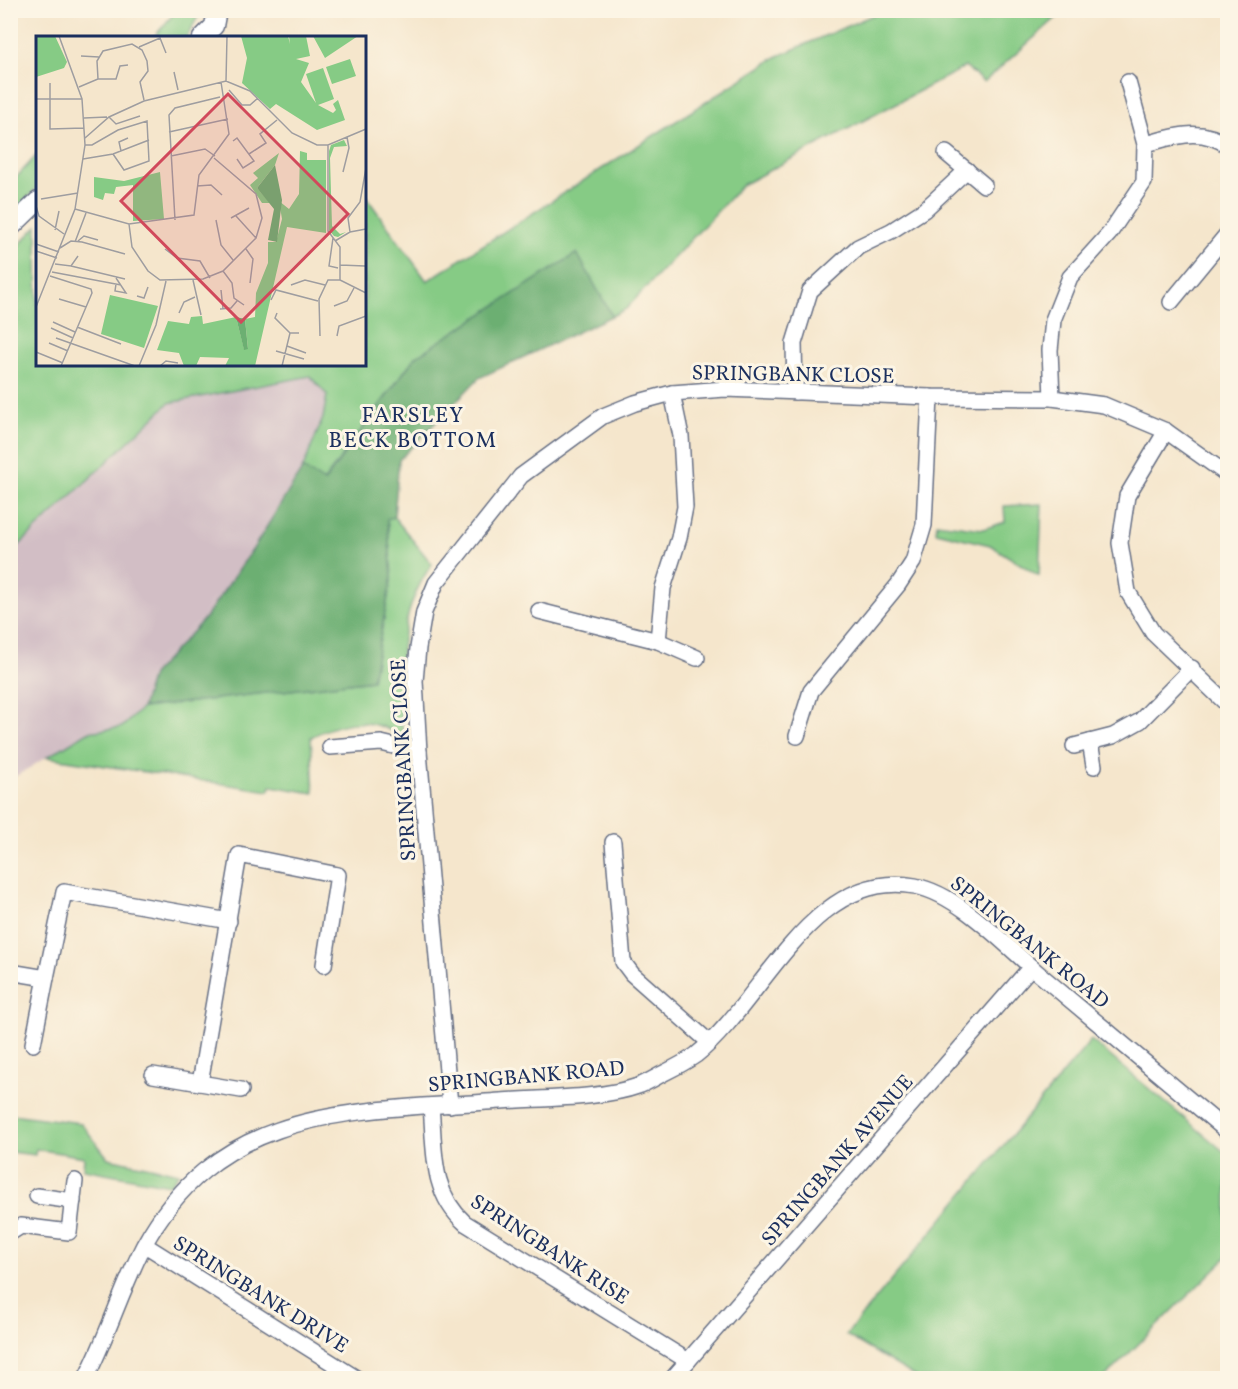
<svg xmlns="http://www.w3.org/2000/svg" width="1238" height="1389" font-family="Vollkorn,serif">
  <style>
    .industrial { fill: #d2bec5 }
    .green { fill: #86cb85; stroke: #507d72; stroke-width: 1.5 }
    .forest { fill: #6caf72; stroke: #446f68; stroke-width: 1.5 }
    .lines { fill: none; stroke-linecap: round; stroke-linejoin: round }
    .minor-casing { stroke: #676f84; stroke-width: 18 }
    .tertiary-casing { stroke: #676f84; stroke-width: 21 }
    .minor { stroke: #fff; stroke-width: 15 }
    .tertiary { stroke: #fff; stroke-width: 18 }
    .labels { text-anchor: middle; stroke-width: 6; stroke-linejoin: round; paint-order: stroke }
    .street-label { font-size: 21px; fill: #1b2f5e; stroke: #fcf5e5 }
    .neighbourhood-label { font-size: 22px; letter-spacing: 1.5px; fill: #1b2f5e; stroke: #fcf5e5 }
    .inset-road { fill: none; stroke: #9e9da0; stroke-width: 1.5 }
    .view { fill: #d1495b; fill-opacity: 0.15; stroke: #d1495b; stroke-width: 3 }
    .inset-edge { fill: none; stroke: #1b2f5e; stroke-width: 3 }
  </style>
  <rect width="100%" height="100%" fill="#fcf5e5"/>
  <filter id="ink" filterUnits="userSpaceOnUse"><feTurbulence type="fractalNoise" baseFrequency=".0167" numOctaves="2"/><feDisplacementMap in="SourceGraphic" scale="12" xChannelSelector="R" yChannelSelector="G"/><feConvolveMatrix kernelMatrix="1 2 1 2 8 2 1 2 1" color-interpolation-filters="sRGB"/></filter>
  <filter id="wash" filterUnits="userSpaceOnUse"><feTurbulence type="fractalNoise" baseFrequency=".008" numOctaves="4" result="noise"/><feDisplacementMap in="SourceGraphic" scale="24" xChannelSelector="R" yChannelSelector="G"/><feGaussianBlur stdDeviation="1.35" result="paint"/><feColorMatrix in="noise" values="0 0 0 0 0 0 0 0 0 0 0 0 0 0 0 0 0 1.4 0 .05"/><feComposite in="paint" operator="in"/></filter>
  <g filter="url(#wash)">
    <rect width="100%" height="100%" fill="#f5e6cc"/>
    <!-- industrial -->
    <polygon class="industrial" points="310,376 328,395 323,418 303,468 253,550 205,618 152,675 142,708 122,727 88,732 11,779 11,553 169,403"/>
    <!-- green -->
    <g class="green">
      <polygon points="176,11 201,11 187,37 154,37"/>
      <polygon points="882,11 1064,11 984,82 965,67 742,185 626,309 612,316 577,254 415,357 323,482 303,468 323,418 327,395 310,376 169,403 11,553 11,253 37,226 38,364 364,364 365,195 427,281 776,57"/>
      <polygon points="37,155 37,188 11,216 11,183"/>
      <polygon points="1042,504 1039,576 990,545 936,532 937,523 983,529 1005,522 1004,506"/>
      <path d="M394 517 432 564C394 618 400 676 403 738 372 716 344 720 311 737L314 793 271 786 269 791 47 757 88 732 122 727 142 708 372 680 392 576 387 518Z"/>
      <polygon points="1091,1040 1227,1154 1227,1257 1104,1378 918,1378 846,1335"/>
      <polygon points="11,1114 81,1123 108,1158 179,1173 169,1185 83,1169 84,1157 36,1149 35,1155 11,1152"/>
    </g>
    <!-- forest -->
    <polygon class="forest" points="577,253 612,316 479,378 399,460 394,517 387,519 392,576 372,680 142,708 152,675 205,618 253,549 303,468 324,482 415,357"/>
  </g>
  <g filter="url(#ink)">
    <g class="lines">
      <!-- minor casing -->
      <g class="minor-casing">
        <g id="minor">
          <path d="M1145 144C1174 137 1201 126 1228 146"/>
          <polyline points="946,153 984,185"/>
          <polyline points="1171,302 1228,233"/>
          <polyline points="795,392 794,343 810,291 858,247 891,231 924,210 967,170"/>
          <polyline points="1052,398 1050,350 1053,320 1070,277 1109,234 1144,182 1145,144 1128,82"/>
          <polyline points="1166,431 1127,496 1120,543 1128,592 1153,633 1228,705"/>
          <polyline points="539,611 658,641 697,658"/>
          <polyline points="658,641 663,588 679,538 685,507 681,436 672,393"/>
          <polyline points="797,736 811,691 898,585 913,562 924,525 930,397"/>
          <polyline points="1090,742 1094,766"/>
          <polyline points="1074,746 1113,736 1140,721 1192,668"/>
          <polyline points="330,747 381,743 419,752"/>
          <polyline points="613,842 623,962 632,974 709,1042"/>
          <polyline points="10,972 46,978 64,892 229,921"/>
          <polyline points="33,1044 46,978"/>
          <polyline points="153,1075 200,1083"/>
          <polyline points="241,1090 200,1083 239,855 338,875 324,965"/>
          <polyline points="450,1105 419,752 415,681 418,648 424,612 436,583 521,476 603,416 635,403 672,393 725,389 930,397 1052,398 1104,405 1166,431 1228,475"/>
          <path d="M431 1106C435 1149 430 1192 465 1223L688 1361"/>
          <polyline points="37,1196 73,1201"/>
          <polyline points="10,1233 21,1226 69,1232 75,1181"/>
          <polyline points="145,1245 356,1378"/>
          <path d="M86 1378C108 1335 122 1288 144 1245 222 1102 361 1112 501 1101 540 1098 602 1099 638 1086 647 1083 656 1077 664 1073 674 1068 686 1062 696 1055 763 1002 812 867 915 886 958 894 1005 945 1038 973 1102 1026 1164 1079 1228 1132"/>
          <polyline points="673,1378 1031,967"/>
        </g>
      </g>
      <!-- tertiary casing -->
      <g class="tertiary-casing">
        <g id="tertiary">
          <polyline points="202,38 214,26 217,10"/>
          <polyline points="10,228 38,201"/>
        </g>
      </g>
      <!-- minor -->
      <use href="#minor" class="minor"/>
      <!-- tertiary -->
      <use href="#tertiary" class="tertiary"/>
    </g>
  </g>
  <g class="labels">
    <!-- street labels -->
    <g class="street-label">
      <text transform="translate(793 374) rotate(1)" y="7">SPRINGBANK CLOSE</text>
      <text transform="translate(403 760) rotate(-93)" y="7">SPRINGBANK CLOSE</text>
      <text transform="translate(1030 942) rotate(39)" y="7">SPRINGBANK ROAD</text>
      <text transform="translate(526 1076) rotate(-5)" y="7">SPRINGBANK ROAD</text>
      <text transform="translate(837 1160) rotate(-49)" y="7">SPRINGBANK AVENUE</text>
      <text transform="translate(550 1249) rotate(33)" y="7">SPRINGBANK RISE</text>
      <text transform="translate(261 1294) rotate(32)" y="7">SPRINGBANK DRIVE</text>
    </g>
    <!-- neighbourhood labels -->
    <g class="neighbourhood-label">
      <text x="413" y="422">FARSLEY<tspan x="413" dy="25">BECK BOTTOM</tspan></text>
    </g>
  </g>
  <!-- overview -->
  <g transform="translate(36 36)">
    <rect width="330" height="330" fill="#f5e6cc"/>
    <path d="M0 0H19L31 26 28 32 0 41ZM205 0H252L254 8 253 0H270L274 20 260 23 273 27 265 46 280 67 270 38 287 32 298 63 282 69 297 77 300 74 297 68 302 64 309 84 281 94 240 68 234 73 206 47 211 22ZM277 0H322L289 22ZM314 23 320 40 296 48 290 31ZM308 104 311 110 298 111 294 122 296 190 304 198 310 196 302 201 298 200 293 194V115L295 109ZM264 115 271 117V124H290V197L251 191 219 330H189L193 322 164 321 160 330H148L143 317 121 314 132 285 153 288 155 281 166 280 167 288 200 281 208 313H212L209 283 219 281 220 257 232 227V206H240L246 183 243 165 253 173 263 158ZM243 117 239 129 221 152 234 167H226L214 149 222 142 217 137ZM124 136 128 183 97 185V149L80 151 78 158 69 157 67 164 58 161V141L88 145ZM74 259 122 270 108 312 65 298Z" fill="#86cb85"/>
    <path d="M239 129 246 164 241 206 232 204 238 173 221 152ZM200 281 209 283 212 313 208 314Z" fill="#6caf72"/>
    <path class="inset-road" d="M103 11 124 2 130 17M45 20 63 21M138 36 142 54M62 43H80L84 30 92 29M190 45 191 0M14 47V93L48 92M43 51 62 43 61 25 67 15 96 8 106 14 111 25 112 35 104 46 108 64M193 54 206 69H214L222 62M0 63H46M73 81 80 88 104 80M48 82 71 81M133 96 192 83M49 102 73 81 108 65 190 45 214 55 256 97 281 109H292L330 93M197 105 201 102 218 125 207 132 201 123M49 109H56L82 94 111 85 113 125 88 134 77 118M292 109V195L304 211V244L330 257M85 115 83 106 92 102M213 118 230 107 224 98 241 84M135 120 169 113 179 120M47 123 77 118 113 104M307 136 313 112 311 101M161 150 175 149 186 159M5 163 42 157M0 170 3 180 28 198M39 173 93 188 158 179 163 139 193 98 185 46M200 180 220 202M195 182 213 172M139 184 133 79 139 72 184 61M180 184 185 209 197 224M93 188 96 211 112 235 124 244 167 243 187 235 220 202 226 182 220 158 178 122M19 194 23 175M314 196 312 182 324 166 330 132M297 202 293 230 302 232M42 205 48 200 62 204M299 205 314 196 330 193M39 206 50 177M0 208 23 216M24 212 35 205 46 206 89 218M129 213 141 222 164 225 174 242M210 213 217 223 214 247M0 215 21 222M19 228 35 230 42 220M304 229 329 230M35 230 89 243M187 235 196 247 198 262 208 269M16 236 85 249M14 240 55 253 56 257 25 330M157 244 165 279M80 248 79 255 90 257 80 242M255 249 269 244 289 249M185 254 187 273M101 260 108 262 112 251M23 263 50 271M235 264 240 254 282 265M298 270 311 265 318 252M0 271 39 173 49 109 46 63 23 0M184 273 195 272 201 265M143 277 148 266 159 261M241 277 239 282 254 297M17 286 39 296M41 291 85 308M15 292 37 302M284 300 283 263 292 244H304M301 300 303 290 330 280M20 302 99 330M13 307 32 315M251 310 270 317M240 315 268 323M0 316 27 327M103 330 120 289 130 245M124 330 130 325 142 327M246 330 254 297H263"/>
    <path class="view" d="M192 58 312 178 205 286 85 165Z"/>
    <rect width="330" height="330" class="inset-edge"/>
  </g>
  <!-- margin -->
  <rect width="1238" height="1389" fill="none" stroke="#fcf5e5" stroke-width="36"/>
</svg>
